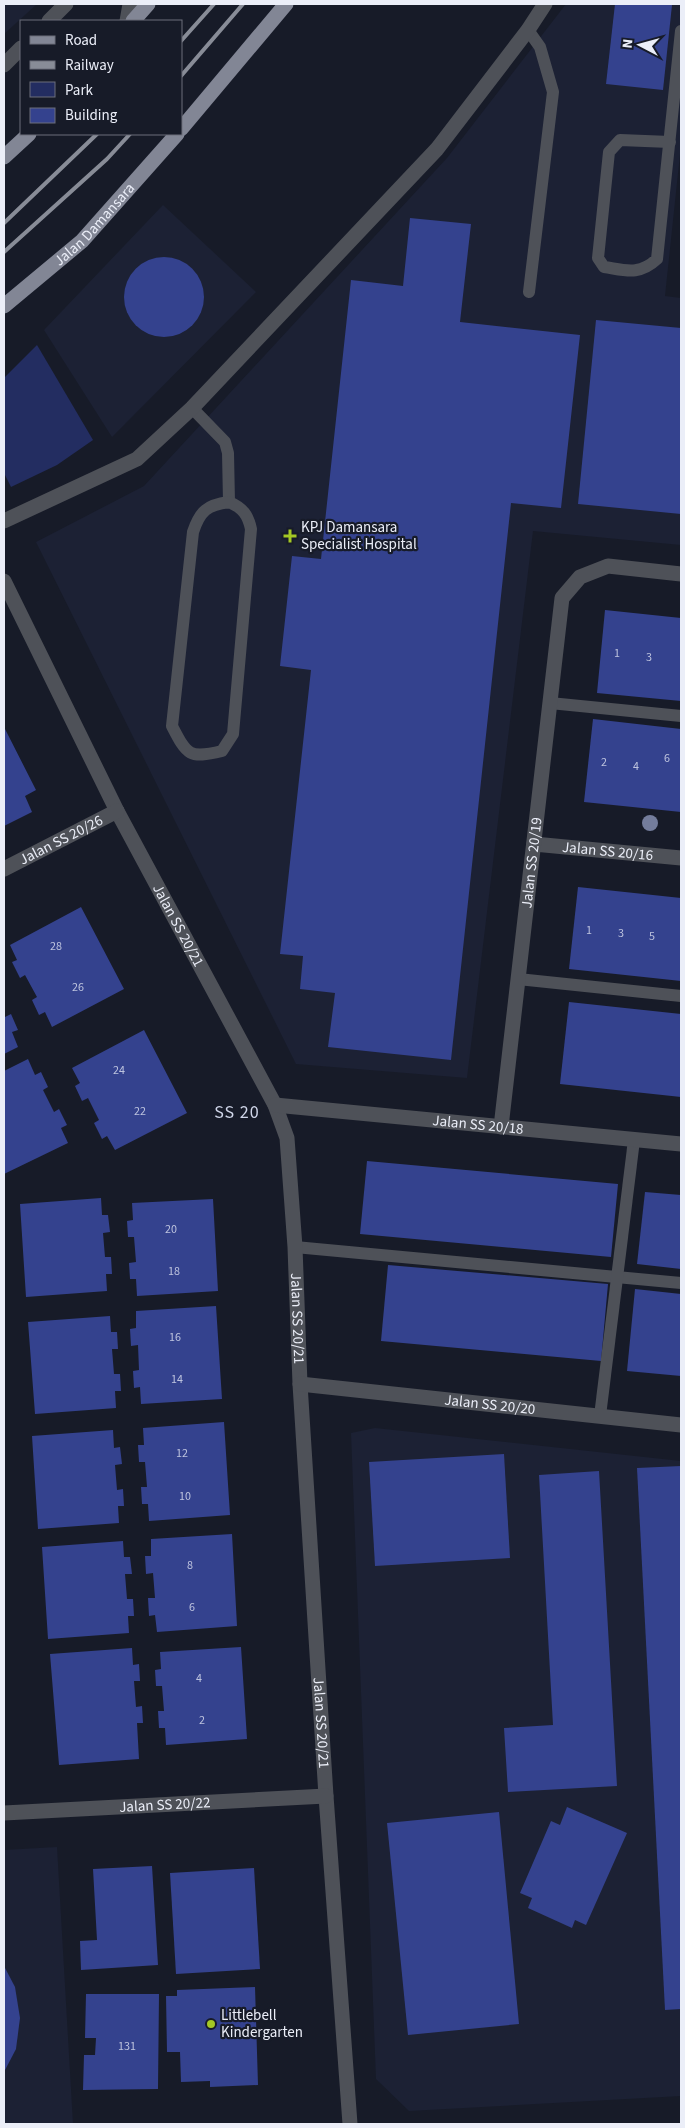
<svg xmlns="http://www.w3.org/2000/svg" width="685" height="2128" font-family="'Source Sans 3',sans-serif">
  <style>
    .built { fill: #1c2134 }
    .green { fill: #232d61 }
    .building { fill: #34428e }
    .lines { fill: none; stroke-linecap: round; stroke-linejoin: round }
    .service { stroke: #4e5158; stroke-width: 12 }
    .minor { stroke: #4e5158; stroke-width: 15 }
    .primary { stroke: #828695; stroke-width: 15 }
    .rail { stroke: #888c97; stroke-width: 4 }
    .tree { fill: #747d9c }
    .poi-dot { fill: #a4c824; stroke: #171b28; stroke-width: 2 }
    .labels { text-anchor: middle; stroke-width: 4.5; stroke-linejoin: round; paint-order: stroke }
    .number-label { font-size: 12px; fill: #bdc3de }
    .street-label { font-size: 15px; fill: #ebeef8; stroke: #171b28 }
    .poi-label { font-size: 15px; fill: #ebeef8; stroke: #171b28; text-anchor: start }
    .quarter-label { font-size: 18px; letter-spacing: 1px; fill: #d0d6e9; stroke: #171b28 }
  </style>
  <rect width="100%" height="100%" fill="#171b28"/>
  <!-- built -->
  <g class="built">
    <polygon points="4,4 37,4 4,34"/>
    <polygon points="566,4 681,4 681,145 665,296 681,298 681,545 533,531 467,1078 296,1064 36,542 144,486 447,158"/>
    <polygon points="163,205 256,292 112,437 44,330"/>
    <polygon points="375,1428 681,1461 681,2096 409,2111 376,2079 351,1433"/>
    <polygon points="57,1847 73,2124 4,2124 4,1850"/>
  </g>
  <!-- green -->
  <polygon class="green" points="37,345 93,440 57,465 11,487 4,473 4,378"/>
  <!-- building -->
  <g class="building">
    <polygon points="615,4 672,5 663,90 606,84"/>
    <polygon points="410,218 471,224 460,322 580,335 561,508 511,503 451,1060 328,1047 335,993 300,989 303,956 280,954 311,670 280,666 292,556 321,559 351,280 403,286"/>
    <circle cx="164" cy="297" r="40"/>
    <polygon points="596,320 681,328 681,514 578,504"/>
    <polygon points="605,610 681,618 681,701 597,693"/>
    <polygon points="593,719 681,729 681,812 584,802"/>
    <polygon points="4,727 36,790 25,796 32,812 4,826"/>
    <polygon points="578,887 681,898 681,981 569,969"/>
    <polygon points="81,907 124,989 52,1027 45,1012 39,1015 32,1000 37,997 25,975 20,978 12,962 17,960 10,945"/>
    <polygon points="569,1002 681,1014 681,1097 560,1084"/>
    <polygon points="4,1014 5,1017 11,1014 18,1030 12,1032 18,1047 4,1054"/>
    <polygon points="144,1030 187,1113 115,1150 107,1136 102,1139 94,1123 99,1120 88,1098 82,1101 75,1086 80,1083 72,1068"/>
    <polygon points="28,1059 35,1075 41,1072 48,1087 43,1090 54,1112 59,1109 67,1125 61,1128 68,1143 4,1174 4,1071"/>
    <polygon points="367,1161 618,1184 611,1257 360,1234"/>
    <polygon points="645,1192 681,1195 681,1269 637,1264"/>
    <polygon points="101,1198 102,1215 108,1215 110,1232 103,1233 105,1257 111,1257 112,1274 106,1274 107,1291 26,1297 20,1204"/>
    <polygon points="213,1199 218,1291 137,1296 136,1279 130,1279 129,1263 136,1262 134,1237 128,1237 127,1221 133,1220 132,1203"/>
    <polygon points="388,1265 608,1284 601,1361 381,1341"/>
    <polygon points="635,1289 681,1294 681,1376 627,1371"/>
    <polygon points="216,1306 222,1399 141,1404 140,1387 134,1388 133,1371 139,1370 138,1345 131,1346 130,1329 136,1328 136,1311"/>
    <polygon points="110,1316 111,1332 117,1332 118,1349 112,1349 114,1374 120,1374 121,1391 115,1391 116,1408 35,1414 28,1322"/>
    <polygon points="224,1422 230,1515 149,1521 148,1504 142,1504 141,1487 147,1487 145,1462 139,1462 138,1445 144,1445 143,1428"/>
    <polygon points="113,1430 114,1448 120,1447 122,1464 115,1465 117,1490 123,1489 124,1506 118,1506 119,1523 38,1529 32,1436"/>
    <polygon points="504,1454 510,1558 375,1566 369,1462"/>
    <polygon points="681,1466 681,2009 665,2010 637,1468"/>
    <polygon points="599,1471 617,1786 508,1792 504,1728 553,1725 539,1475"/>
    <polygon points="232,1534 237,1626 157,1632 155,1615 149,1616 148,1598 155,1598 153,1573 146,1574 145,1556 151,1556 151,1539"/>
    <polygon points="123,1541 124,1557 130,1557 132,1574 125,1574 127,1599 133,1599 134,1616 128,1616 129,1633 48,1639 42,1547"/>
    <polygon points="241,1647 247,1739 166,1745 165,1728 159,1728 158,1711 164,1711 162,1686 156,1686 155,1670 161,1669 160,1652"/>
    <polygon points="132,1648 133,1665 139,1664 140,1681 134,1681 136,1707 142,1706 143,1723 137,1723 139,1759 59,1765 50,1654"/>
    <polygon points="567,1807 627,1833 586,1925 575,1920 572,1928 528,1908 532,1898 520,1893 551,1821 560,1825"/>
    <polygon points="499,1812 519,2024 408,2035 387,1823"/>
    <polygon points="152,1866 158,1965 81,1970 80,1941 97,1940 93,1869"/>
    <polygon points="254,1868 260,1969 176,1974 170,1873"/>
    <polygon points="4,1966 15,1987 20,2018 16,2049 4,2072"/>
    <polygon points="255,1987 258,2085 210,2087 210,2081 181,2082 180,2052 167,2052 166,1996 177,1996 177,1990"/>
    <polygon points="86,1994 159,1994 158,2089 83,2090 84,2055 95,2055 96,2038 85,2038"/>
  </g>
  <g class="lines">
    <!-- service -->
    <g class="service">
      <polyline points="528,30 540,47 553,92 529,292"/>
      <path d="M670 142 620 140 609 152 598 258 604 267C625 270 639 276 657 259L681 31"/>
      <polyline points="192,408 225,442 228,453 229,502"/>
      <path d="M229 502C243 508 248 515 251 529L233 734 222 751C189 759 187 755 172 726L193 532C200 511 207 505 229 502Z"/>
      <polyline points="550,703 681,716"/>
      <polyline points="518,979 681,996"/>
      <polyline points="295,1247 681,1283"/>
      <polyline points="600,1416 634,1140"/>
    </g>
    <!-- minor -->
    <g class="minor">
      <polyline points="49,21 66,4"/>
      <polyline points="127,21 130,4"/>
      <polyline points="4,65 21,48"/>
      <polyline points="4,521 137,459 192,408 437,149 528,30 545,4"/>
      <path id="s1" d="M4 581 117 811 275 1105 287 1138 295 1247 300 1384 326 1796 350 2124"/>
      <path id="s2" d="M534 844 681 858"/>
      <path id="s3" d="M4 869 117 811"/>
      <path id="s4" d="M275 1105 681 1144"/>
      <path id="s5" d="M501 1127 562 598 580 577 608 566 681 574"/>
      <path id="s6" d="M300 1384 681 1425"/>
      <path id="s7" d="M4 1813 326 1796"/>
    </g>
    <!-- primary -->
    <g class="primary">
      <polyline points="133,21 148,4"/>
      <polyline points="181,129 286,4"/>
      <polyline points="4,157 29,134"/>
      <path id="s8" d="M4 306 82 241 177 134"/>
    </g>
    <!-- rail -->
    <g class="rail">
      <polyline points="181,41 214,4"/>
      <polyline points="181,76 243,4"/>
      <polyline points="4,223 97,134"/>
      <polyline points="4,252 107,159 130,134"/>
    </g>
  </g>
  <!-- trees -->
  <circle class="tree" cx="650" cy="823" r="8"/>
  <!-- markers -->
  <g class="poi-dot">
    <path d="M287.5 528.5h5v5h5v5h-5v5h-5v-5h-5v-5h5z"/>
    <circle cx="211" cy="2024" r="5"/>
  </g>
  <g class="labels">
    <!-- number labels -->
    <g class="number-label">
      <text x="617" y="657">1</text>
      <text x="649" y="661">3</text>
      <text x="667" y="762">6</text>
      <text x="604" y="766">2</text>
      <text x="636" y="770">4</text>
      <text x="589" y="934">1</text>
      <text x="621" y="937">3</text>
      <text x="652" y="940">5</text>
      <text x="56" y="950">28</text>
      <text x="78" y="991">26</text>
      <text x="119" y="1074">24</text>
      <text x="140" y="1115">22</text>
      <text x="171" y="1233">20</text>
      <text x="174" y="1275">18</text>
      <text x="175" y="1341">16</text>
      <text x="177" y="1383">14</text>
      <text x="182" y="1457">12</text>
      <text x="185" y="1500">10</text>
      <text x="190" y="1569">8</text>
      <text x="192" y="1611">6</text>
      <text x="199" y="1682">4</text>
      <text x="202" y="1724">2</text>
      <text x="127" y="2050">131</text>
    </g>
    <!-- street labels -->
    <g class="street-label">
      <text dy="5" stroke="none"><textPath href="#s8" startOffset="122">Jalan Damansara</textPath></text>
      <text dy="5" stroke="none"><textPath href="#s3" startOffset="64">Jalan SS 20/26</textPath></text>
      <text dy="5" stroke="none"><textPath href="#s2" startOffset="74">Jalan SS 20/16</textPath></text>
      <text dy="5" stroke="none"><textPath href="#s5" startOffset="266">Jalan SS 20/19</textPath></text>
      <text dy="5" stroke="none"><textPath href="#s1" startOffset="386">Jalan SS 20/21</textPath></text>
      <text dy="5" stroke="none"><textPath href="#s4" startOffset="204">Jalan SS 20/18</textPath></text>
      <text dy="5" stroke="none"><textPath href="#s1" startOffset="806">Jalan SS 20/21</textPath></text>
      <text dy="5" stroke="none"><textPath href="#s6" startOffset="191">Jalan SS 20/20</textPath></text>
      <text dy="5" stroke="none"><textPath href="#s1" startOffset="1211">Jalan SS 20/21</textPath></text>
      <text dy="5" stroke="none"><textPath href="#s7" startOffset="161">Jalan SS 20/22</textPath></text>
    </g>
    <!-- poi labels -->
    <g class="poi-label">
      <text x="301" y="532">KPJ Damansara<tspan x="301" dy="17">Specialist Hospital</tspan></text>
      <text x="221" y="2020">Littlebell<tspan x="221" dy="17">Kindergarten</tspan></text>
    </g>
    <!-- quarter labels -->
    <g class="quarter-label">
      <text x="237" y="1118">SS 20</text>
    </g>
  </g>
  <!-- border -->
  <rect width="685" height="2128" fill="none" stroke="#ebeef8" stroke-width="10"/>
  <!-- legend -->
  <rect x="20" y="20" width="162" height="115" fill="#171b28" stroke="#6c6f7b"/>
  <rect x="30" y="36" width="25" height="8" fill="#828695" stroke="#6c6f7b"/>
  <text x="65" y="45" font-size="15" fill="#ebeef8">Road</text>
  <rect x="30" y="61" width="25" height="8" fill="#888c97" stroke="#6c6f7b"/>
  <text x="65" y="70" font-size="15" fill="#ebeef8">Railway</text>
  <rect x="30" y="82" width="25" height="15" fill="#232d61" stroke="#6c6f7b"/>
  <text x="65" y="95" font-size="15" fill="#ebeef8">Park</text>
  <rect x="30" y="108" width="25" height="15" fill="#34428e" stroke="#6c6f7b"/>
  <text x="65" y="120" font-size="15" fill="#ebeef8">Building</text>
  <!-- north arrow -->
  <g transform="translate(640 45) rotate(276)" stroke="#171b28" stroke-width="4" paint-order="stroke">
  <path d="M0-4L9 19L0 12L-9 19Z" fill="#ebeef8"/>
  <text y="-8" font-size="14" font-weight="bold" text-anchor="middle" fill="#ebeef8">N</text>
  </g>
</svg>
